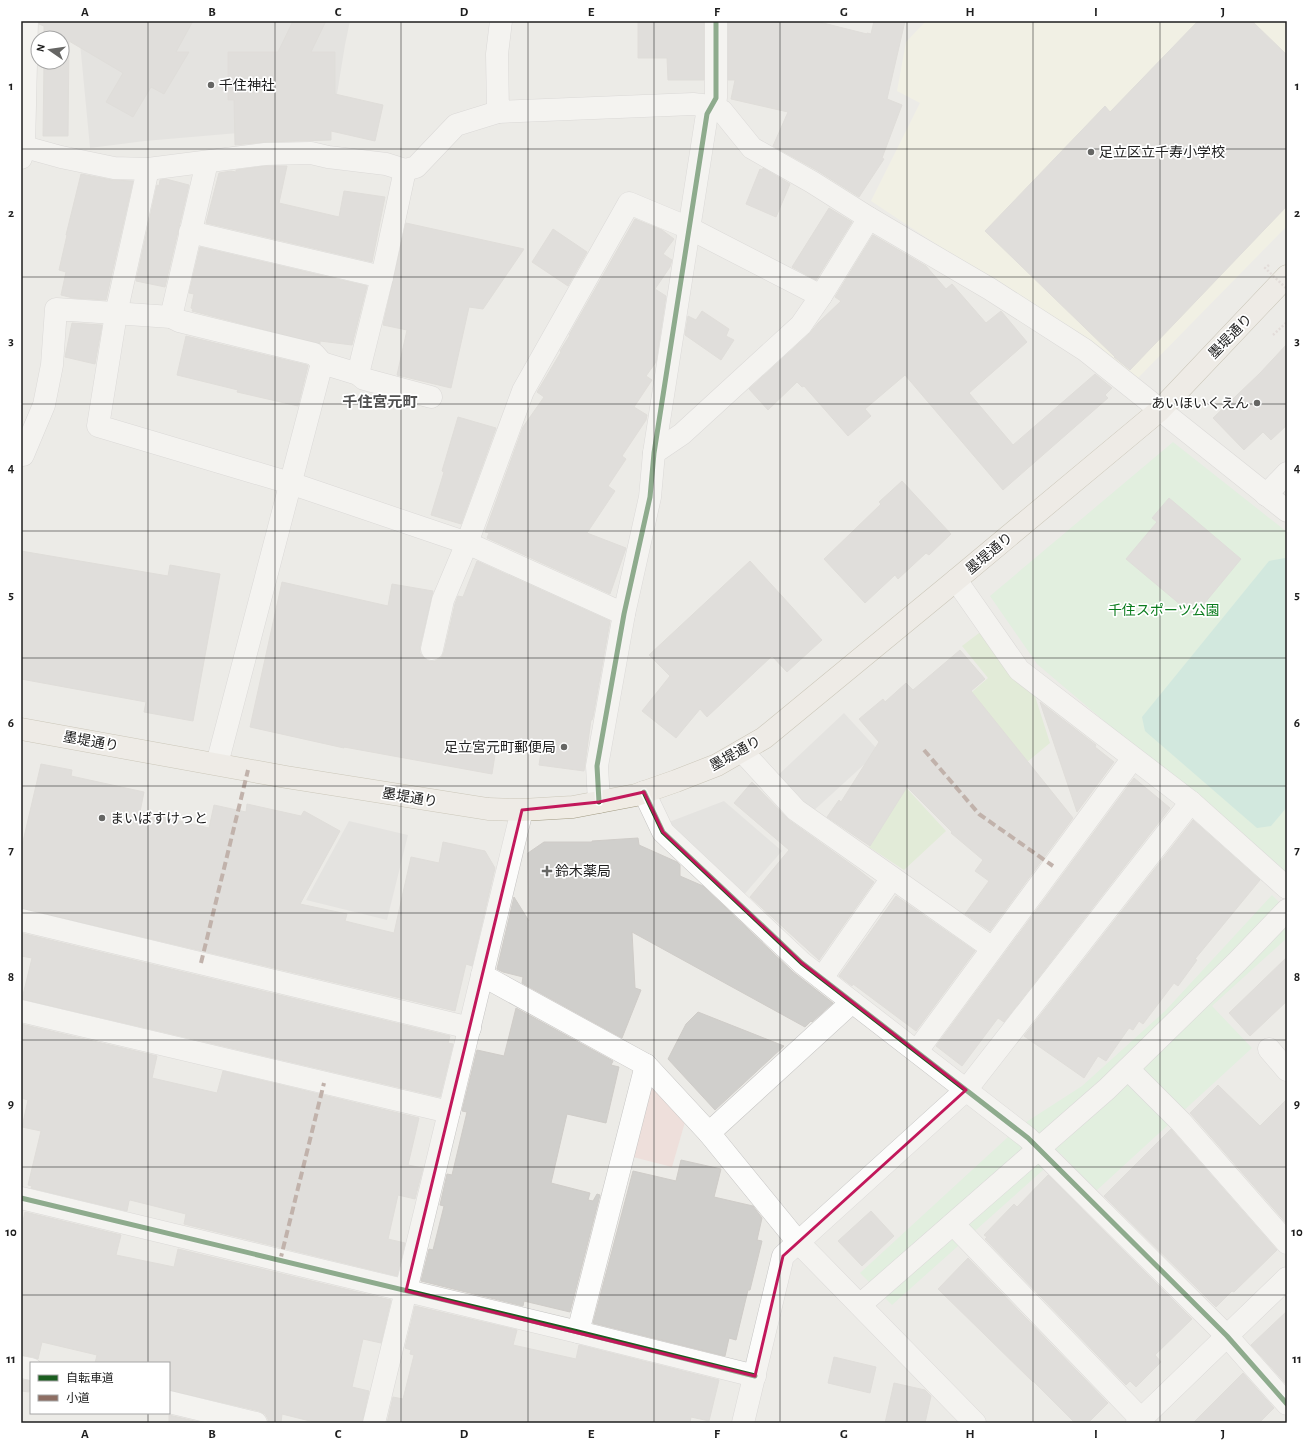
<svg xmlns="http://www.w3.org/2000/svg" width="1308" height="1444" font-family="'Alegreya Sans','Noto Sans JP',sans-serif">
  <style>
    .commercial { fill: #eedfdb }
    .education { fill: #f5f6e1 }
    .religious { fill: #dadad8 }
    .grass { fill: #d5eac5 }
    .park { fill: #d4f3d6 }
    .pitch { fill: #b1e4d3 }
    .building { fill: #d0cfcc; stroke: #cfccc8 }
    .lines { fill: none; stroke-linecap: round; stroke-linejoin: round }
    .minor-casing { stroke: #c5c4c3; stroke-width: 23 }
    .major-casing { stroke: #a29b83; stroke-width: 23 }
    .path { stroke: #d6cac7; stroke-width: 2.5; stroke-dasharray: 2 2; stroke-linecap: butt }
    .minor { stroke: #fcfcfb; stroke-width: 22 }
    .major { stroke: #f0ece4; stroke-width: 22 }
    .path-bridge { stroke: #d6cac7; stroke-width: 2.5; stroke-dasharray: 2 2; stroke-linecap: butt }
    .quiet { stroke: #8d6e63; stroke-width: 4; stroke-dasharray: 8 4; stroke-linecap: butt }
    .cycleway-casing { stroke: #fff; stroke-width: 8 }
    .cycleway { stroke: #1b5e20; stroke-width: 5 }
    .marked { fill: none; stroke: #c2185b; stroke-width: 3; stroke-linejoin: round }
    .grid { fill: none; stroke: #1e1e1e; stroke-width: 1; stroke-opacity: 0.55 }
    .poi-dot { fill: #666664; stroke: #fff; stroke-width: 1.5 }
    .labels { text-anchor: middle; stroke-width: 3.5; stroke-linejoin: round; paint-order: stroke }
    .poi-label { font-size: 14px; fill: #1e1e1e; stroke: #fff; text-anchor: start }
    .street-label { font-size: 14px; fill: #1e1e1e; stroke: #fff }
    .park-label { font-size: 14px; fill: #0b7c1e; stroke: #fff }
    .neighbourhood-label { font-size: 15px; font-weight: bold; fill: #515151; stroke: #fff }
    .neatline { fill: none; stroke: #1e1e1e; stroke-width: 1.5 }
    .grid-label { font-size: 13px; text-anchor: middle; font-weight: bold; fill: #1e1e1e }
  </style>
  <rect width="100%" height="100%" fill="#ecebe7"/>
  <!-- commercial -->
  <polygon class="commercial" points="651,1082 685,1122 672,1167 633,1157"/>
  <!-- education -->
  <polygon class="education" points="926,21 1284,21 1287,23 1287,226 1138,378 871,201 920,103 897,91 906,42"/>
  <!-- religious -->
  <g class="religious">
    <polygon points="92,21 350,21 345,45 332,125 145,141 90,148 80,43"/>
    <polygon points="844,713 879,751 810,814 776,777"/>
    <polygon points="724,801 782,851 742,897 669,822"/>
    <polygon points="349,821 408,835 387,920 306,900"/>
  </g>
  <!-- grass -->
  <g class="grass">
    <polygon points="983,630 1035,696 1050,743 974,806 941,719 988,678 962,646"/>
    <polygon points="900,781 946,831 904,870 869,847 888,816"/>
  </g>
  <!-- park -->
  <g class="park">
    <polygon points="1173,442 1287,532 1287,876 1037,664 990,596"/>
    <polygon points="1272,895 1287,910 1287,938 1212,1006 1252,1048 1096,1191 1061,1154 892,1305 860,1273 1020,1126 1082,1086 1165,1011"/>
  </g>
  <!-- pitch -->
  <polygon class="pitch" points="1285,558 1287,560 1287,807 1271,826 1257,828 1145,731 1142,717 1269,561"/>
  <!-- building -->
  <g class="building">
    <polygon points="39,21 193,21 176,52 189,52 164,94 151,87 133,117 106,102 123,73 69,41 68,136 43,136 44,62 62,62 62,38 44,38 44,26 39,24"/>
    <polygon points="293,21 326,21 311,52 335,52 335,94 383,105 375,141 331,131 331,140 265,142 235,145 234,100 228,100 228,52 278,52"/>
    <polygon points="638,21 704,21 704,80 668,80 667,58 638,58"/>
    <polygon points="728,21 815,21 867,34 867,33 871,34 874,21 905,21 887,99 902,105 882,158 884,159 859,197 818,171 773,146 788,112 731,99 735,80 728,80"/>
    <polygon points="1198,21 1252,21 1287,55 1287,206 1130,370 1114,357 1115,357 985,231 1105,106 1110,112"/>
    <polygon points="266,166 287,166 279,203 339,217 344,191 385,197 372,262 206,223 219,173 231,171 236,172 236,170"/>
    <polygon points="763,168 790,184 776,217 746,204 760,169 762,170"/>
    <polygon points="81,174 112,180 133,181 106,300 73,298 61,295 66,272 59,270 67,235 66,235"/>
    <polygon points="166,179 189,185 165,287 136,281 157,185 159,186 160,180"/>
    <polygon points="829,208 852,222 816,280 792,267"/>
    <polygon points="635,219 662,230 674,239 663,254 672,260 670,267 655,289 666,296 656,362 646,376 652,380 634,407 647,415 646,420 622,456 626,459 608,486 615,491 587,533 626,548 610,594 487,538 489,533 485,532 523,427 544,397 537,392 561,352 560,351 570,335 569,335"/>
    <polygon points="406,223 524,249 483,309 469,307 451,388 397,375 407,330 383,325"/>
    <polygon points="553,229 587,252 568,286 532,262"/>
    <polygon points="873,235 926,266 946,289 952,284 986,323 1001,311 1027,342 969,393 1013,445 1095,374 1112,388 1105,395 1108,398 1003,490 905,375 865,409 871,416 848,436 804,386 802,387 797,382 768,410 749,389 809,334 818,323 841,301 835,297"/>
    <polygon points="200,247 367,286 352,345 320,341 320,344 192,311 193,309 191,308 194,294 189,293"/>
    <polygon points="702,311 729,329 726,336 734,340 721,360 685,335 688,316 696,320"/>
    <polygon points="72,323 102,325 95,364 65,357"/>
    <polygon points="186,336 307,365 308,366 298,406 237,392 238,390 177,375"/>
    <polygon points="1287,344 1287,425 1271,440 1263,432 1244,450 1213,418 1260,373"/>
    <polygon points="458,417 496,428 461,524 431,515 444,472 442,471"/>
    <polygon points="902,481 951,534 929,555 926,553 898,579 895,575 865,603 824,559 881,504 879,502"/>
    <polygon points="1169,498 1241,559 1194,616 1126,559 1157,522 1152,518"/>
    <polygon points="21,551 168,576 170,565 220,574 193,721 144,712 146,702 21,679"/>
    <polygon points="477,561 610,621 593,717 592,720 591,720 584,771 539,765 542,746 497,742 492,774 344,747 344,748 250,727 282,582 388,606 392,584 433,591 420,647 420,653 424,658 429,661 435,661 441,658 444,652 455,604 458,596 463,597"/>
    <polygon points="750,561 822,640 787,672 772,656 707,717 700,709 676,738 642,711 670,676 649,655"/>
    <polygon points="960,650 985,679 971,691 1073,818 990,931 965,914 989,881 975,871 983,860 951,833 952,832 907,787 870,846 827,817 839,800 841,802 879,742 859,719 883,699 885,702 906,683 913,690"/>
    <polygon points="1040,702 1096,745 1095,747 1114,762 1077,812"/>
    <polygon points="41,764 72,770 71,776 144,792 140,812 209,828 214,805 246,812 247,804 301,816 304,811 340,831 300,904 347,914 345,921 394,933 411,857 439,863 443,842 485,851 495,868 472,966 466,964 455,1011 21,908 21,850"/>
    <polygon points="1134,778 1170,808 1004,1022 998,1018 962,1066 936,1046"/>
    <polygon points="752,782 789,820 856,868 874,882 819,960 750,897 789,850 734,803"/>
    <polygon points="1193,820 1260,880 1195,959 1197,960 1178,986 1174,983 1143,1024 1139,1021 1133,1030 1129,1028 1106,1061 1098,1056 1084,1078 1024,1036"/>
    <polygon points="638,838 639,845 677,862 680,865 680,876 703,886 793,972 833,1003 812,1022 811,1021 805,1027 632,932 635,988 641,990 622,1038 522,983 523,977 503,972 497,969 514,897 529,921 528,853 544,842 592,842 592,841"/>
    <polygon points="896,896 975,951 916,1031 853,984 852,986 839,976"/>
    <polygon points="21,933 450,1036 448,1043 453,1044 440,1097 22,999 32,958 21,956"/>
    <polygon points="1287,957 1287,1001 1250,1036 1229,1013"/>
    <polygon points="516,1008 613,1061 611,1065 619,1067 606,1123 567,1114 551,1183 590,1193 588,1200 593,1201 597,1194 600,1195 570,1312 524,1301 523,1306 421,1281 429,1249 433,1250 444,1206 440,1205 447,1174 452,1175 467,1112 462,1111 477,1050 504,1056"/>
    <polygon points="698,1012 784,1046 715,1110 668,1059 686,1024"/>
    <polygon points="21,1024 157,1056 152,1078 217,1093 223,1071 419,1118 408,1165 423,1168 415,1199 398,1195 388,1239 405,1243 397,1276 184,1224 186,1214 130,1200 129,1201 127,1211 31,1188 32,1186 28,1185 41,1131 22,1127 28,1100 21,1098"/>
    <polygon points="1218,1085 1260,1126 1287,1099 1287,1224 1190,1113"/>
    <polygon points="1171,1129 1277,1250 1234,1292 1232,1291 1216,1307 1104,1196"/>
    <polygon points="681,1160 721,1169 714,1197 753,1206 762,1218 757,1240 762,1241 750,1290 748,1290 736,1340 729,1338 725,1356 593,1323 633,1171 676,1181"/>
    <polygon points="1048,1175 1192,1319 1155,1355 1161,1362 1136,1387 1130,1381 1126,1385 985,1239 987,1237 984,1235 1014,1204 1017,1207"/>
    <polygon points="871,1211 894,1236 862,1266 838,1241"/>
    <polygon points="25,1212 121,1235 116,1255 174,1267 178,1249 391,1300 381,1343 363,1339 352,1387 369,1391 362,1423 318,1423 282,1414 281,1423 268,1423 268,1419 265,1414 259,1411 169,1390 169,1363 95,1363 97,1355 42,1342 38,1359 33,1357 21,1355 21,1230"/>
    <polygon points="968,1258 1108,1403 1088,1423 1075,1423 1033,1381 1033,1382 938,1289"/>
    <polygon points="415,1306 517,1330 513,1345 576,1359 579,1345 719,1380 709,1421 691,1417 690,1423 387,1423 393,1397 403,1399 414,1355 410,1354 411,1350 405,1348"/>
    <polygon points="1287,1311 1287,1385 1251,1345"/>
    <polygon points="834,1357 876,1367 870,1393 828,1383"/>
    <polygon points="1243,1373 1274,1408 1259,1423 1193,1423"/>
    <polygon points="21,1380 31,1381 29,1392 21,1391"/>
    <polygon points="894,1383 925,1390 931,1396 925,1423 885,1423"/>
    <polygon points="169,1415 203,1423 169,1423"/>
  </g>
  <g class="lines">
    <!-- minor casing -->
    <g class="minor-casing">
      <g id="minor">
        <polyline points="501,21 497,54 498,112 693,104 711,106 722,111 752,148 812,182 869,218 990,289 1085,350 1287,511"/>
        <polyline points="21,146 61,157 114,168 148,169 265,154 311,153 328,157 386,164 405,170 382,277 358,374"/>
        <polyline points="21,158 24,147 27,21"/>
        <polyline points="148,169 116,314 98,426 290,483 467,543 624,614"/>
        <polyline points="405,170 416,167 456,125 498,112"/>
        <polyline points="190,232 382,277"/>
        <polyline points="171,317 207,162"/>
        <polyline points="654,453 682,434 801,325 821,296"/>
        <polyline points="21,455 23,455 44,405 52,365 56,309 171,317 179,321 314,354 322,363"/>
        <polyline points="1266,495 1287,473"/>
        <polyline points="956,580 1019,670 1191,802 1287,888"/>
        <polyline points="432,649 443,600 467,543 523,391 629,203 689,228 821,296 869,218"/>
        <polyline points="742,751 796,810 992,948"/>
        <polyline points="217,764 322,363 358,374 364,379 431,397"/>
        <polyline points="644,792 663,832 802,963 1028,1138 1227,1336 1287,1404"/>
        <polyline points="599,802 597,766 624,614 650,497 654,453 707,114 716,98 716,21"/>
        <polyline points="21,920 470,1028"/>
        <polyline points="482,975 646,1065 709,1133 798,1242 975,1423"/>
        <polyline points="822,978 892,878"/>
        <polyline points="21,1011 449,1112"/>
        <polyline points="1269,1049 1287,1070"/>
        <polyline points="917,1051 1133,758"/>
        <polyline points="1128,1069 1181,1122 1287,1243"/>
        <polyline points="709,1133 852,1002"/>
        <polyline points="21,1198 578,1332 755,1376"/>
        <polyline points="953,1224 1141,1419"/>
        <polyline points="860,1305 1107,1089 1238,961 1287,910"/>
        <polyline points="578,1332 646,1065"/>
        <polyline points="21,1367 31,1369"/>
        <polyline points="169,1402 256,1423"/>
        <polyline points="374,1423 522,810"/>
        <polyline points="743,1423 783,1256 966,1090 1191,802"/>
        <polyline points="1137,1423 1287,1278"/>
      </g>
    </g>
    <!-- major casing -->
    <g class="major-casing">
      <polyline id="major" points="21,729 286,777 488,809 522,810 573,807 636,795 676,781 717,765 764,738 956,580 1160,410 1287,276"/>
    </g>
    <!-- path -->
    <polyline class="path" points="1273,335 1287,322"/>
    <!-- minor -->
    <use href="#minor" class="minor"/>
    <!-- major -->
    <use href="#major" class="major"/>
    <!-- path-bridge -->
    <polyline class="path-bridge" points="1269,265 1265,268 1287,289"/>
    <!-- quiet -->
    <g class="quiet">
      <polyline points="924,750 979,814 1053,866"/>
      <polyline points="201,963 248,770"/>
      <polyline points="280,1261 324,1083"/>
    </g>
    <!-- cycleway casing -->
    <g class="cycleway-casing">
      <g id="cycleway">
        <polyline points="644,792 663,832 802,963 1028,1138 1227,1336 1287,1404"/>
        <polyline points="599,802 597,766 624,614 650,497 654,453 707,114 716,98 716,21"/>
        <polyline points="21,1198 578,1332 755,1376"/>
      </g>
    </g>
    <!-- cycleway -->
    <use href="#cycleway" class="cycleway"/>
  </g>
  <!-- marked area -->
  <path d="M0 0H1308V1444H0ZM644 792 663 832 802 963 966 1090 783 1256 755 1376 406 1291 522 810 599 802Z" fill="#ecebe7" fill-opacity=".55" fill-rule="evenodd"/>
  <path class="marked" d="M644 792 663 832 802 963 966 1090 783 1256 755 1376 406 1291 522 810 599 802Z"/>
  <!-- grid -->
  <path class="grid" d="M148 21V1363M275 21V1423M401 21V1423M528 21V1423M654 21V1423M780 21V1423M907 21V1423M1033 21V1423M1160 21V1423M21 149H1287M21 277H1287M21 404H1287M21 531H1287M21 658H1287M21 786H1287M21 913H1287M21 1040H1287M21 1167H1287M21 1295H1287M148 1413V1423"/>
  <!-- markers -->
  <g class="poi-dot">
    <circle cx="211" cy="85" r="4"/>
    <circle cx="1091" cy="152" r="4"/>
    <circle cx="1257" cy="403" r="4"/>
    <circle cx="564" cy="747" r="4"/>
    <circle cx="102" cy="818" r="4"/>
    <path d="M545 865h4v4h4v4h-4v4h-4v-4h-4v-4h4z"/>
  </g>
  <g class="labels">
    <!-- poi labels -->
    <g class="poi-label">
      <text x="219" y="90">千住神社</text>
      <text x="1099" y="157">足立区立千寿小学校</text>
      <text x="1249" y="408" text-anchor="end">あいほいくえん</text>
      <text x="556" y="752" text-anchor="end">足立宮元町郵便局</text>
      <text x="110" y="823">まいばすけっと</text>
      <text x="555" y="876">鈴木薬局</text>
    </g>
    <!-- street labels -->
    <g class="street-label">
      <text transform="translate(1230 336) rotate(-46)" y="5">墨堤通り</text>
      <text transform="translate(989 553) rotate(-40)" y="5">墨堤通り</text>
      <text transform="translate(91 741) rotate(10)" y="5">墨堤通り</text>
      <text transform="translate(735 753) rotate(-29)" y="5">墨堤通り</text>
      <text transform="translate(410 797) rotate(9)" y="5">墨堤通り</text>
    </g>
    <!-- park labels -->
    <g class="park-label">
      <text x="1164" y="615">千住スポーツ公園</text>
    </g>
    <!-- neighbourhood labels -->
    <g class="neighbourhood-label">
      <text x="380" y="407">千住宮元町</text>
    </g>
  </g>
  <!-- border -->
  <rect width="1308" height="1444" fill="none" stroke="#ffffff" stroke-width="44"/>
  <!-- legend -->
  <rect x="30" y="1362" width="140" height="52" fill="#ffffff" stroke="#a5a5a5"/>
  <rect x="38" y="1375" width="20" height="6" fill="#1b5e20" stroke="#a5a5a5"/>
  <text x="66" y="1382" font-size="12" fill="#1e1e1e">自転車道</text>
  <rect x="38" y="1395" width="20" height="6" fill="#8d6e63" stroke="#a5a5a5"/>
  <text x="66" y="1402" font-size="12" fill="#1e1e1e">小道</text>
  <!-- north arrow -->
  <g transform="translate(50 50) rotate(283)"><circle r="19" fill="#ffffff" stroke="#a5a5a5"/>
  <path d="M0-3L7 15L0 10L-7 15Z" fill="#666664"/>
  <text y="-6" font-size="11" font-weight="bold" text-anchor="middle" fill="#1e1e1e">N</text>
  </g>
  <rect x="22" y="22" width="1264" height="1400" class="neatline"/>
  <g class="grid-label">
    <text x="85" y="16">A</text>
    <text x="212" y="16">B</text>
    <text x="338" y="16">C</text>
    <text x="464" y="16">D</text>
    <text x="591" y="16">E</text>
    <text x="717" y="16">F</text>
    <text x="844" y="16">G</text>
    <text x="970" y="16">H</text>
    <text x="1096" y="16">I</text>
    <text x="1223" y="16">J</text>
    <text x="11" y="90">1</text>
    <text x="1297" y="90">1</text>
    <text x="11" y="217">2</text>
    <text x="1297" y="217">2</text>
    <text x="11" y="345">3</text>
    <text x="1297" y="345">3</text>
    <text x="11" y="472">4</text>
    <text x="1297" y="472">4</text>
    <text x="11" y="599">5</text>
    <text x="1297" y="599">5</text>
    <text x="11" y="727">6</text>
    <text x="1297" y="727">6</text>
    <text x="11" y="854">7</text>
    <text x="1297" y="854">7</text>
    <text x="11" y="981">8</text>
    <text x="1297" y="981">8</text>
    <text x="11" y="1108">9</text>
    <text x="1297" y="1108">9</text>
    <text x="11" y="1236">10</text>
    <text x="1297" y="1236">10</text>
    <text x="11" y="1363">11</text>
    <text x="1297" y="1363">11</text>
    <text x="85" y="1438">A</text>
    <text x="212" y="1438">B</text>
    <text x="338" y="1438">C</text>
    <text x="464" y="1438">D</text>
    <text x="591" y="1438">E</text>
    <text x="717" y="1438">F</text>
    <text x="844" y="1438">G</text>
    <text x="970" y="1438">H</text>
    <text x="1096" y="1438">I</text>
    <text x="1223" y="1438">J</text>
  </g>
</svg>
